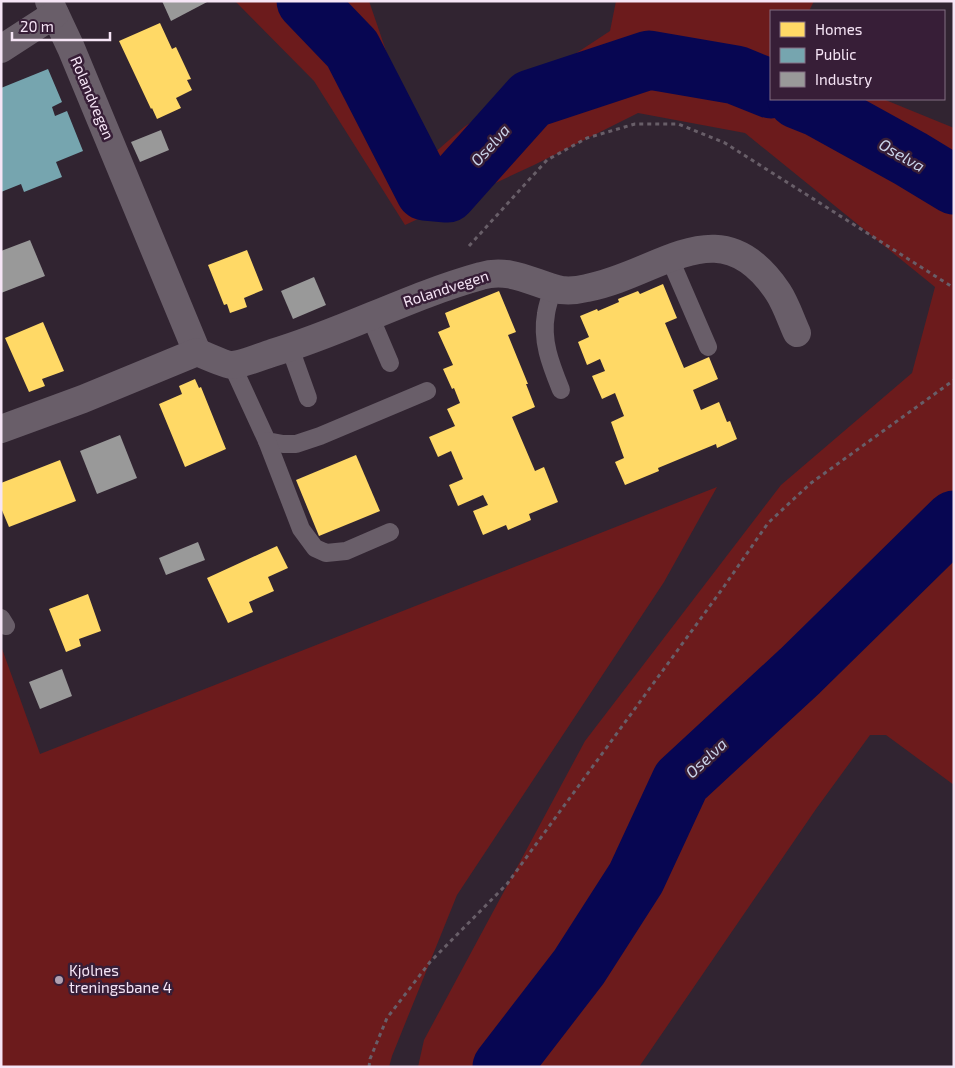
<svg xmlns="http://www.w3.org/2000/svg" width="955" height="1068" font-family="'Exo 2',sans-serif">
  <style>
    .green { fill: #6c1b1c }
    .homes { fill: #ffd966 }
    .public { fill: #76a5af }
    .industry { fill: #999 }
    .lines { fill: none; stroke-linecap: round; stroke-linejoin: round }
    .river { stroke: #070652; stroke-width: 59 }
    .path { stroke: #685e68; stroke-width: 3; stroke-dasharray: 4 4; stroke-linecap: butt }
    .service { stroke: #695e69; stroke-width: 18 }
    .minor { stroke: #695e69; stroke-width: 28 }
    .poi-dot { fill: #b1a1b1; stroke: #371e37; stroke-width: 2 }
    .labels { text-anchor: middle; stroke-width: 5; stroke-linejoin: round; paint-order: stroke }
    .street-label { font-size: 15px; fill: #f6e5f6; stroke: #371e37 }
    .poi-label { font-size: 15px; fill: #f6e5f6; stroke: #371e37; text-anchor: start }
    .water-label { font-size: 16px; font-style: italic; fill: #cad4ea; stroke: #371e37 }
  </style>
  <rect width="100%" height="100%" fill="#312431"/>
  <!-- green -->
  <g class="green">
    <polygon points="235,1 369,1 424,162 464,127 610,31 616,1 814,1 809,11 771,11 771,99 883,99 954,128 954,785 886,735 870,735 816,809 639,1067 418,1067 424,1040 585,741 781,485 912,373 935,287 745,133 638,113 534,165 405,225 314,81"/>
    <polygon points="717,487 664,582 457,895 392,1056 389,1067 1,1067 1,646 40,754"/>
  </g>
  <!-- homes -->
  <g class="homes">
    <polygon points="160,23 172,49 176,47 191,79 187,80 192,90 176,98 181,108 157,119 152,108 151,109 119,41"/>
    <polygon points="247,250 263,290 244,298 247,307 230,313 227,304 224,305 208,265"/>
    <polygon points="663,284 677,318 665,323 684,368 709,357 718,379 693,390 701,410 719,402 727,422 730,421 737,439 717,448 716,444 658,468 659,471 625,485 615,462 624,458 611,422 624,416 615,393 602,399 592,376 605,371 600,359 587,365 578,342 589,337 580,316 597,309 598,311 619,302 618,299 638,291 640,294"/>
    <polygon points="499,291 516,332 508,335 528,384 526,384 535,407 512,417 535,471 544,467 558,502 529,514 531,520 508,530 506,525 483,535 473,511 488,505 483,495 458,506 449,485 463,479 451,451 438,457 429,437 455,426 447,409 460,403 454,388 452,389 443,369 453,365 438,332 450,327 445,313"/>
    <polygon points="43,322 64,371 42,379 45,386 29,392 5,338"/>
    <polygon points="195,379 199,388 201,387 226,449 185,467 159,404 182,394 179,386"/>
    <polygon points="356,455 380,511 319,536 296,480"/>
    <polygon points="60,460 76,501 9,527 1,508 1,483"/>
    <polygon points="277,546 288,568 268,577 274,591 249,602 253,612 228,623 207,578"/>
    <polygon points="88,594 101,631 79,639 81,646 66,652 49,609"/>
  </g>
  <!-- public -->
  <polygon class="public" points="48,69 62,102 52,107 55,116 67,111 83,151 56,162 62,177 24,192 21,184 1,192 1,88"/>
  <!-- industry -->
  <g class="industry">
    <polygon points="162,1 209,1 171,21"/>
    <polygon points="161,130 169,150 140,162 131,142"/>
    <polygon points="30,240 45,276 1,293 1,251"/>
    <polygon points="314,277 326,305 293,319 281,291"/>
    <polygon points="120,435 137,478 97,494 80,451"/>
    <polygon points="198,542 205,560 166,575 159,558"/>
    <polygon points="62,669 72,696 40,709 29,682"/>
  </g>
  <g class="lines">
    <!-- river -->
    <g class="river">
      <polyline points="306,1 352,49 425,191 447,193 531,99 649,60 736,75 771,89"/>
      <polyline points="797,99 817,107 911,159 954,185"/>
      <polyline points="502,1067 579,967 636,878 681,781 800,671 954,520"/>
    </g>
    <!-- path -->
    <g class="path">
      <polyline points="469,246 547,160 587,138 635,124 678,124 725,143 954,288"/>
      <polyline points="369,1067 370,1059 387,1018 430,962 507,884 723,588 768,523 811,483 954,380"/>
    </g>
    <!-- service -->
    <g class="service">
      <polyline points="670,259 708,347"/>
      <path d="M553 287C551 296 547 305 546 314 541 341 551 365 561 390"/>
      <polyline points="370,316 390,363"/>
      <polyline points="290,348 308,398"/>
      <polyline points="232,365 267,441 283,444 296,444 320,436 427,391"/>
      <polyline points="267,441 301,529 315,548 326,553 346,551 390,532"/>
      <polyline points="1,618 6,626"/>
    </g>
    <!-- minor -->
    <g class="minor">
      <polyline points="49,1 71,48 197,352"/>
      <polyline points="1,49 55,14"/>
      <path d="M1 429 83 399 197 352C204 355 226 365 232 365 240 365 263 356 272 353 343 332 409 296 481 276 510 267 534 284 561 290 570 291 579 290 587 288 661 274 720 205 778 292 786 304 791 320 797 333"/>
    </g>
  </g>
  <!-- markers -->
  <circle class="poi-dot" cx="59" cy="980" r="5"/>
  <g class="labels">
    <!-- street labels -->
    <g class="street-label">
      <text transform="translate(92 98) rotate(67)" y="5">Rolandvegen</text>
      <text transform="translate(446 289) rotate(-18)" y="5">Rolandvegen</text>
    </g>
    <!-- poi labels -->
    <g class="poi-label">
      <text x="69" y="976">Kjølnes<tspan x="69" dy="17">treningsbane 4</tspan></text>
    </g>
    <!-- water labels -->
    <g class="water-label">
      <text transform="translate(490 145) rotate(-48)" y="6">Oselva</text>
      <text transform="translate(902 155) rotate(30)" y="6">Oselva</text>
      <text transform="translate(706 758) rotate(-43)" y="6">Oselva</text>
    </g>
  </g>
  <!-- border -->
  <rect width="955" height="1068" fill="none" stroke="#f6e5f6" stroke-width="5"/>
  <!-- legend -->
  <rect x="770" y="10" width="175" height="90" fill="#371e37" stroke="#836e83"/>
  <rect x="780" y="22" width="25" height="15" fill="#ffd966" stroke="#836e83"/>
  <text x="815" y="35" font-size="15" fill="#f6e5f6">Homes</text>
  <rect x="780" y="48" width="25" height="15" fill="#76a5af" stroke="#836e83"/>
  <text x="815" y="60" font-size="15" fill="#f6e5f6">Public</text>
  <rect x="780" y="72" width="25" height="15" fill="#999999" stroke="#836e83"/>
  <text x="815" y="85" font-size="15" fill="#f6e5f6">Industry</text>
  <!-- scale -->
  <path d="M12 32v8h98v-8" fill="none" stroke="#f6e5f6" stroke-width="2.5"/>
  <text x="20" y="32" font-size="15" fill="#f6e5f6" stroke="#371e37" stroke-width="4" paint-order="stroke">20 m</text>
</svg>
